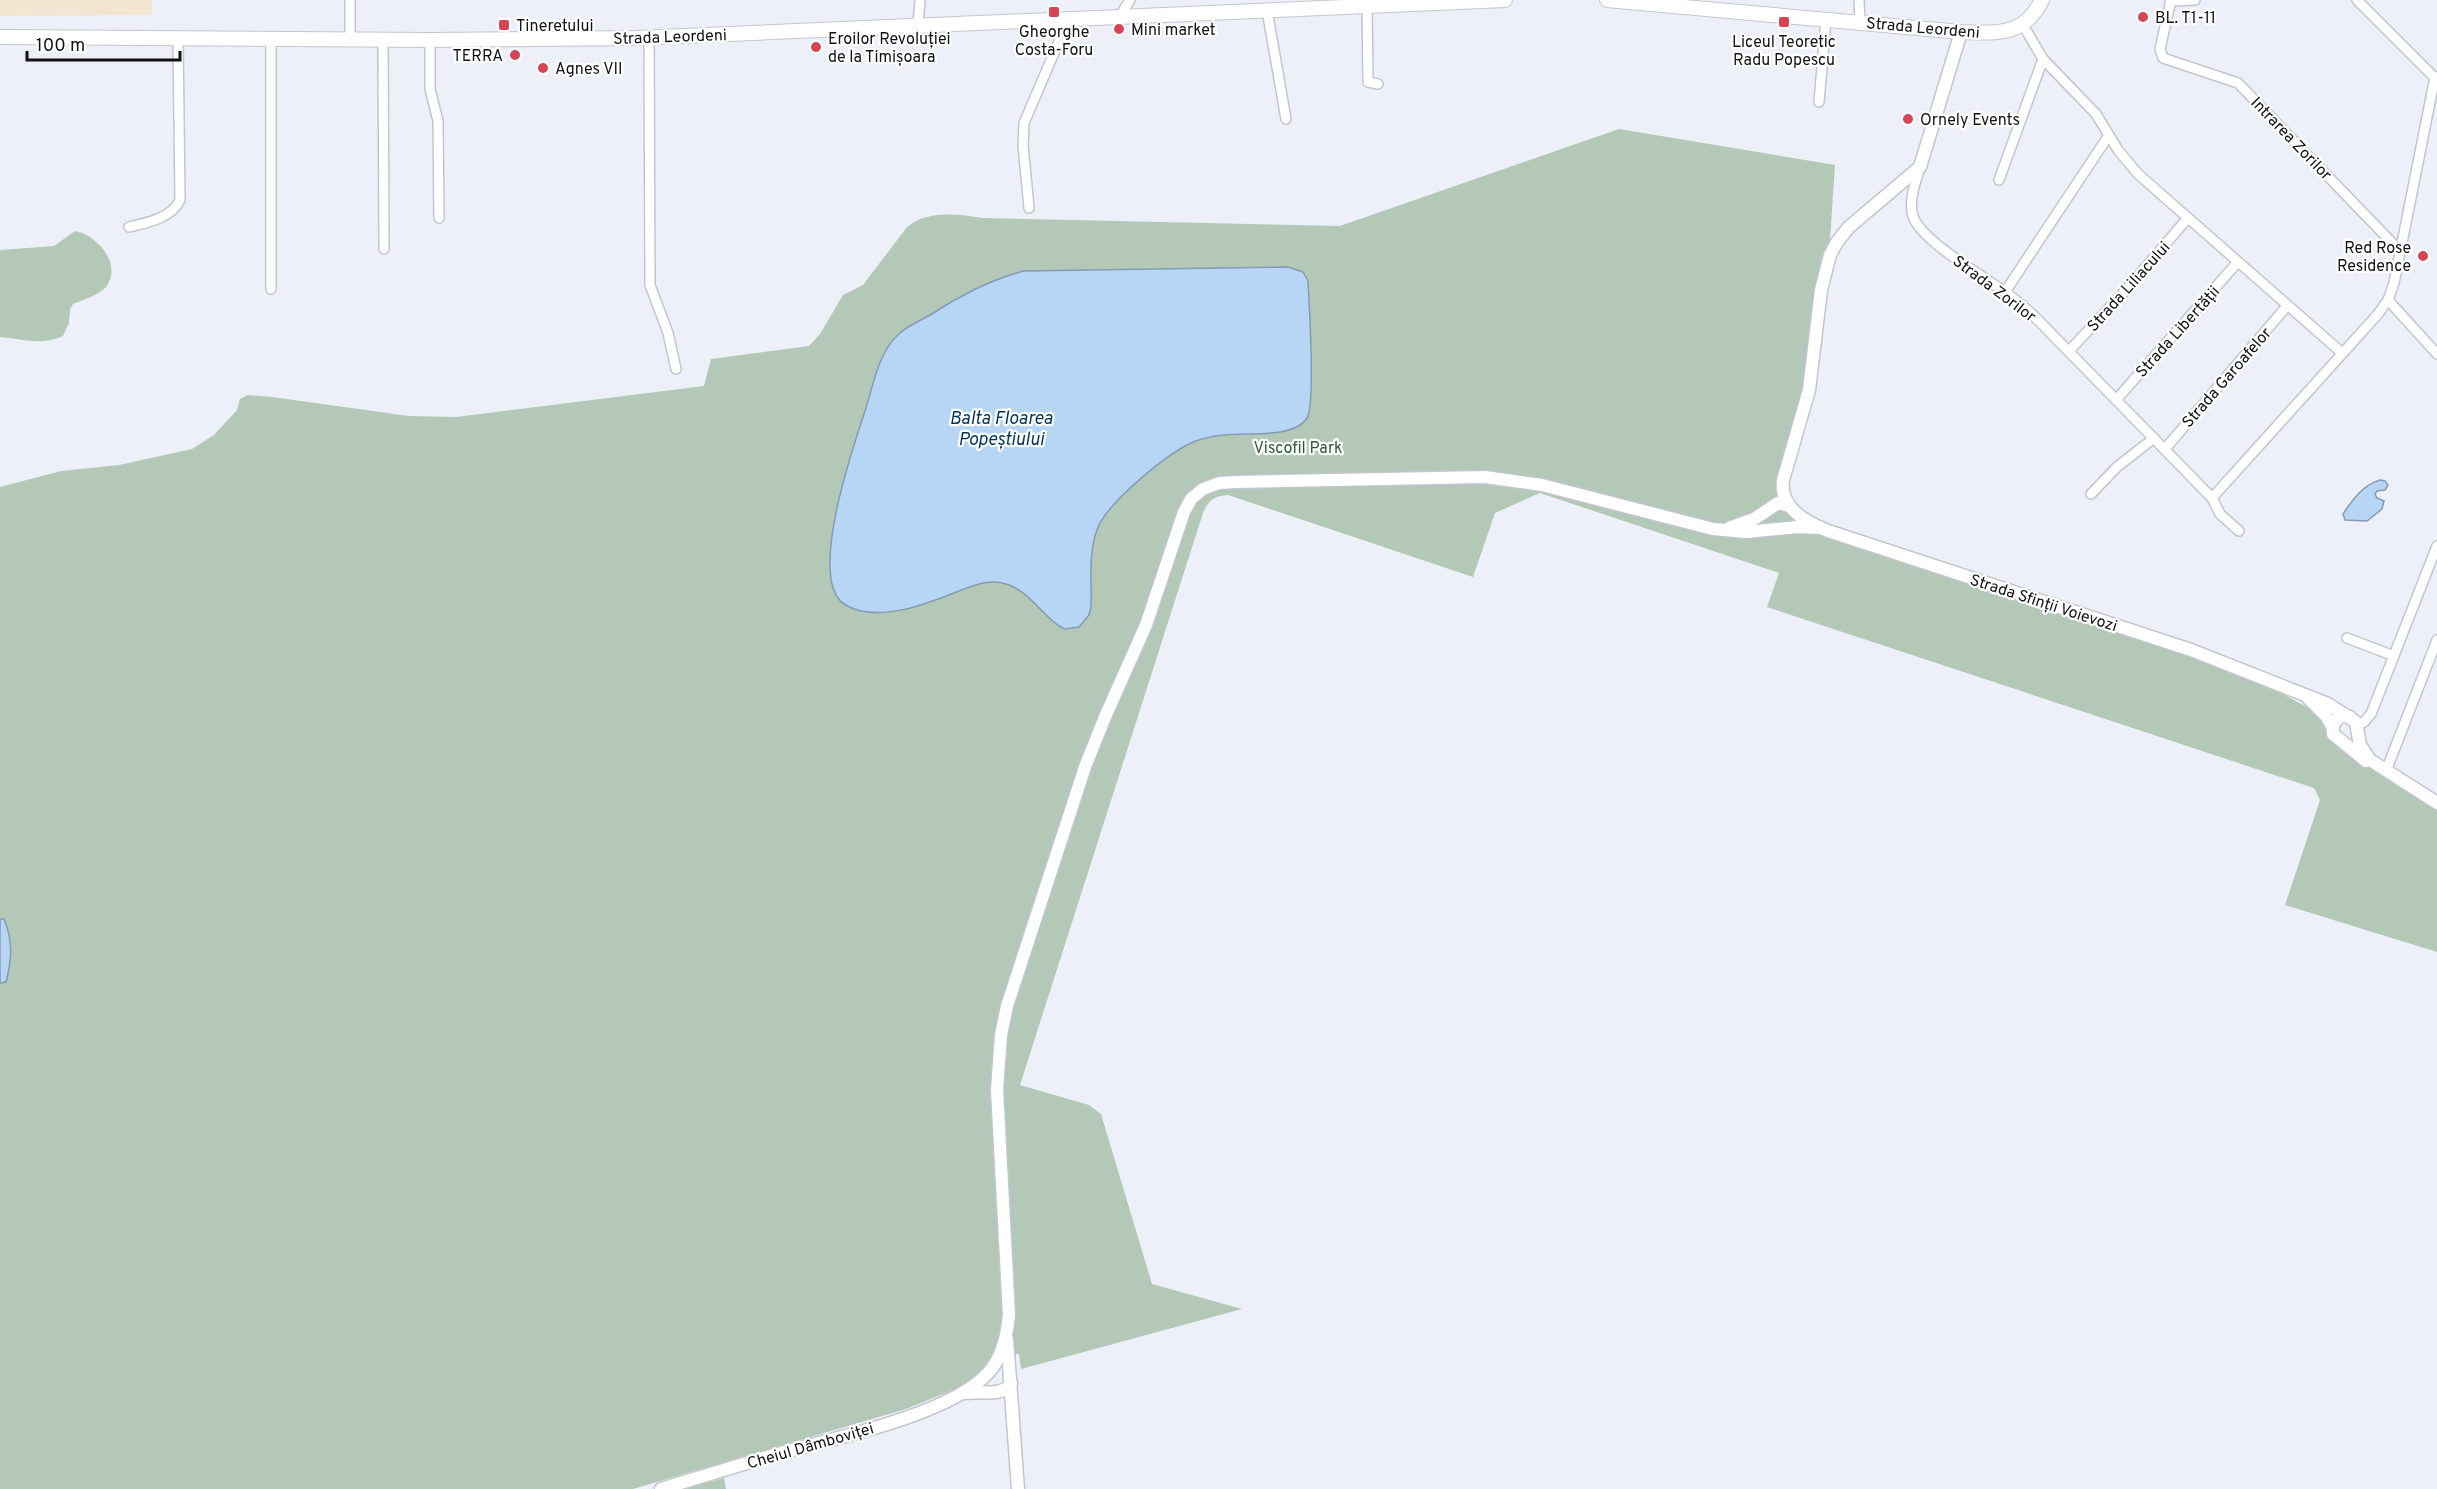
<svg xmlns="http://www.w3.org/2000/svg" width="2437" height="1489" font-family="Overpass,sans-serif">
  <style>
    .industrial { fill: #f2e5d1 }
    .green { fill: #b3c8b7 }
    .water { fill: #b7d6f5; stroke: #859bb2; stroke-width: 1.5 }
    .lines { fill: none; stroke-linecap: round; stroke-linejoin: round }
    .minor-casing { stroke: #c2c6ce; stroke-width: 12 }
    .tertiary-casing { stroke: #c2c6ce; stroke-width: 15 }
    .secondary-casing { stroke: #c2c6ce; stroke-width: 16 }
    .minor { stroke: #fff; stroke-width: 9 }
    .tertiary { stroke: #fff; stroke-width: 12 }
    .secondary { stroke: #fff; stroke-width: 14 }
    .poi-dot { fill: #d54553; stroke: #fff; stroke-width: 2 }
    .labels { text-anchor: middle; stroke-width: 4.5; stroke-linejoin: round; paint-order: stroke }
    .poi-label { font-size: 16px; fill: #111215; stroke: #fff; text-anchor: start }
    .street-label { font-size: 16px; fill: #111215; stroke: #fff }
    .park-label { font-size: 16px; fill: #285c36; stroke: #fff }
    .water-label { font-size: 18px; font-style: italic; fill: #01345b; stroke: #fff }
  </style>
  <rect width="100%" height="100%" fill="#edf0f9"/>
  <!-- industrial -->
  <polygon class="industrial" points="0,0 152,0 152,15 0,16"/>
  <!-- green -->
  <g class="green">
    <path d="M1619 129 1835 165 1830 240 1821 259 1818 274 1807 379 1788 449V496L1824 534 2196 658 2281 693 2318 713 2322 715 2332 739 2343 751 2437 807V952L2285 905 2320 800 2314 788 1767 607 1779 573 1540 493 1495 513 1473 577 1228 495C1214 496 1209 500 1203 513L1020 1085 1089 1105 1101 1114 1152 1284 1242 1309 1021 1369 1019 1354 989 1359 983 1369 965 1385 906 1409 633 1489H0V487L61 471 119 465 192 449 214 435 237 410 240 399 248 395 272 397 409 416 456 417 704 386 711 359 809 346 820 334 843 295 863 285 907 227C927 210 958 214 982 218L1340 226Z"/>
    <path d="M75 231C97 235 123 264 106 287 99 295 83 300 73 304L70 309 69 323 63 336C41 346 23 339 0 337V250L54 246Z"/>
    <polygon points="724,1478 726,1489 685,1489"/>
  </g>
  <!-- water -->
  <g class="water">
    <path d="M1288 267 1303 272 1308 281C1309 304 1316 403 1307 418 1294 439 1246 432 1224 435 1214 436 1203 438 1193 442 1167 454 1106 503 1097 530 1088 553 1092 583 1091 607L1089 615 1079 627 1065 629 1059 626C1039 612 1027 588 1002 583 986 579 969 587 954 593 925 604 893 617 861 611 853 609 843 606 838 598 813 563 853 447 866 408 873 385 879 351 899 334 907 326 920 321 930 315 960 296 989 280 1024 271Z"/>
    <path d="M2380 480 2385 481 2388 485 2385 490 2377 491 2375 494 2377 498 2384 501 2382 509 2367 521 2345 520 2343 514C2353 499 2363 485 2380 480Z"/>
    <path d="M0 919H4C13 940 12 959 6 982L0 983Z"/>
  </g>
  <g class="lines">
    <!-- minor casing -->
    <g class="minor-casing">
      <g id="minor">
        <polyline points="1859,0 1860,22"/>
        <polyline points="2171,0 2160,49 2163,58 2238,83 2400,251"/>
        <polyline points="2357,0 2437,80"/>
        <polyline points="2170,1 2195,0"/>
        <polyline points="1367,5 1368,82 1378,84"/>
        <polyline points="1267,10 1286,119"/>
        <polyline points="1120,16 1130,0"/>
        <polyline points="918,25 920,0"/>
        <polyline points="2023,25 2043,59 2096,114 2118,150 2138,174 2341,352"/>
        <polyline points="649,37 650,285 668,333 676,369"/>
        <polyline points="350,40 350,0"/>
        <polyline points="383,40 384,249"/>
        <polyline points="430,40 430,89 438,121 439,218"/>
        <polyline points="1819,102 1826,19"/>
        <path d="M1920 167C1916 182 1908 200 1913 216 1920 240 1983 276 2005 292 2015 299 2024 307 2033 315L2212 498 2220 514 2239 531"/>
        <polyline points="1999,180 2043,59"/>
        <polyline points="1029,208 1023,145 1024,123 1069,18"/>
        <path d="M129 227C147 223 172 218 180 200L178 38"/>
        <polyline points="271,289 271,39"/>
        <polyline points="2005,292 2109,135"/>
        <polyline points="2388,300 2437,354"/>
        <polyline points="2069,351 2125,291 2187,219"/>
        <polyline points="2116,400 2237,263"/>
        <polyline points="2165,449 2287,306"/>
        <polyline points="2091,494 2117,467 2154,438"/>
        <polyline points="2212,498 2378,314 2388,300 2394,283 2435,77"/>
        <polyline points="2347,638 2394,656"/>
        <polyline points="2358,725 2364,722 2371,714 2437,546"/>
        <polyline points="2386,771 2437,640"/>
      </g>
    </g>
    <!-- tertiary casing -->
    <g class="tertiary-casing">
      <g id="tertiary">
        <path d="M1961 32 1920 167 1849 227 1837 242 1830 255 1821 290 1809 390 1783 480C1779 508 1806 522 1828 531L2191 650 2328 704 2356 722 2360 745 2370 760 2437 803"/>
        <polyline points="1729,528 1754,519 1778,503 1790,506"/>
        <polyline points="2308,698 2326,716 2332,726"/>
        <path d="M2350 717C2339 714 2331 722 2333 734L2366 761"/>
        <polyline points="1007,1339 1018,1489"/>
        <path d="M964 1393C980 1391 1004 1397 1011 1383"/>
        <path d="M661 1489C704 1476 748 1462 792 1450 845 1436 945 1414 984 1377 1001 1362 1007 1337 1009 1315L997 1090 1001 1035 1007 1006 1085 767 1105 717 1146 625 1184 512 1191 499 1203 489 1219 483 1237 482 1485 477 1542 485 1713 529 1746 532 1798 527 1821 528"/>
      </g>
    </g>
    <!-- secondary casing -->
    <g class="secondary-casing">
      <g id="secondary">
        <path d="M1607 0 1961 32C1996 33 2024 37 2042 0"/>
        <polyline points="0,37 430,40 636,38 1505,0"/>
      </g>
    </g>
    <!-- minor -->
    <use href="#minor" class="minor"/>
    <!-- tertiary -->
    <use href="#tertiary" class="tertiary"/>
    <!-- secondary -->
    <use href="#secondary" class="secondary"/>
  </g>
  <!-- markers -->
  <g class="poi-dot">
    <rect x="1048" y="6" width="12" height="12" rx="3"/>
    <circle cx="2143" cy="17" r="6"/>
    <rect x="1778" y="16" width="12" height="12" rx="3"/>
    <rect x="498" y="19" width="12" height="12" rx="3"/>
    <circle cx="1119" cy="29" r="6"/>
    <circle cx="816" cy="47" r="6"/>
    <circle cx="515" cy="55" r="6"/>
    <circle cx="543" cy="68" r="6"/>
    <circle cx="1908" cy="119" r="6"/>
    <circle cx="2423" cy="256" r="6"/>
  </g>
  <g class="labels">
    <!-- poi labels -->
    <g class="poi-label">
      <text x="2155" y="23">BL. T1-11</text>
      <text x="516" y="31">Tineretului</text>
      <text x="1131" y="35">Mini market</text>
      <text x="1054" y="37" text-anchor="middle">Gheorghe<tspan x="1054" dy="18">Costa-Foru</tspan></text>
      <text x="828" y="44">Eroilor Revoluției<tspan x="828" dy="18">de la Timișoara</tspan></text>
      <text x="1784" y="47" text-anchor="middle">Liceul Teoretic<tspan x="1784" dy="18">Radu Popescu</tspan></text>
      <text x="503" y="61" text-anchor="end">TERRA</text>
      <text x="555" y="74">Agnes VII</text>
      <text x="1920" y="125">Ornely Events</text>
      <text x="2411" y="253" text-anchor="end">Red Rose<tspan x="2411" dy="18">Residence</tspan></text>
    </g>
    <!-- street labels -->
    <g class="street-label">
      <text transform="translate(1923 27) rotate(5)" y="6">Strada Leordeni</text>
      <text transform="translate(670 36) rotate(-2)" y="6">Strada Leordeni</text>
      <text transform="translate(2292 138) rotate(46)" y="6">Intrarea Zorilor</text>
      <text transform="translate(2128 286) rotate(-48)" y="6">Strada Liliacului</text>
      <text transform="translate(1995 288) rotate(37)" y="6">Strada Zorilor</text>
      <text transform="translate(2177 331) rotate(-48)" y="6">Strada Libertății</text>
      <text transform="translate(2226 377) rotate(-49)" y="6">Strada Garoafelor</text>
      <text transform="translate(2044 602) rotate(18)" y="6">Strada Sfinții Voievozi</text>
      <text transform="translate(810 1445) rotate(-16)" y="6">Cheiul Dâmboviței</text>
    </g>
    <!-- park labels -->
    <g class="park-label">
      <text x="1298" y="453">Viscofil Park</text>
    </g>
    <!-- water labels -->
    <g class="water-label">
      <text x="1001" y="424">Balta Floarea<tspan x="1001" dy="21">Popeștiului</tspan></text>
    </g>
  </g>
  <!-- scale -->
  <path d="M27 51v9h153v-9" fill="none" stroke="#111215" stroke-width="3"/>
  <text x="36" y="51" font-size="18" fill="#111215" stroke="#ffffff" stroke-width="4.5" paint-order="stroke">100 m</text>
</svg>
